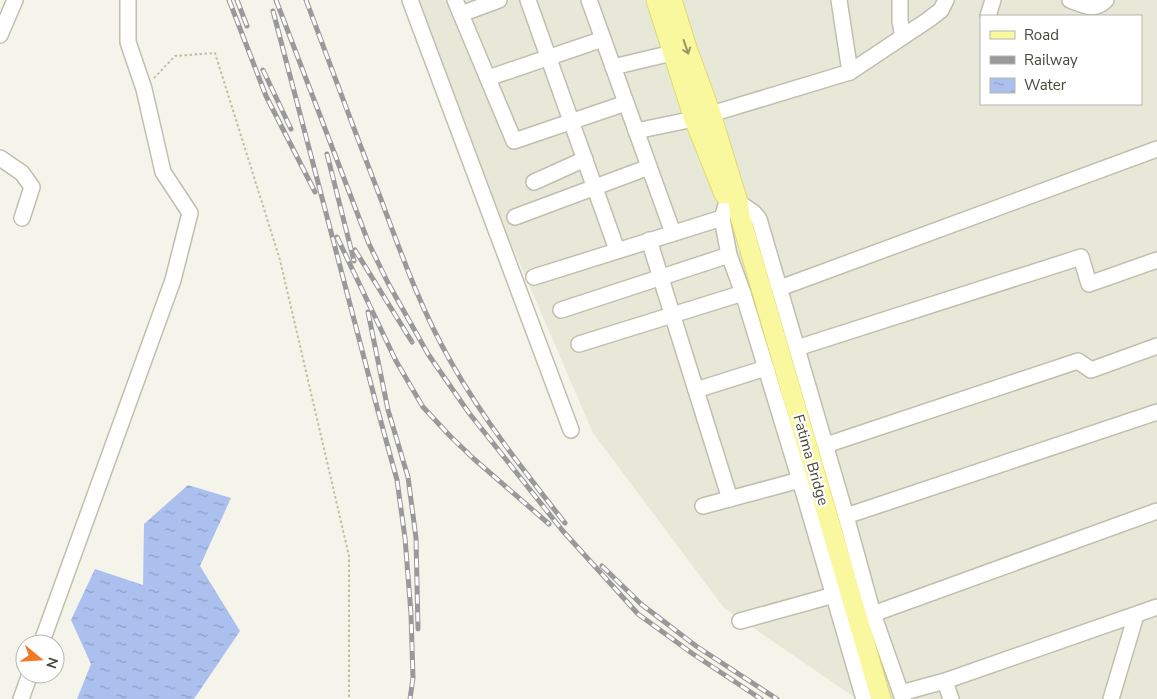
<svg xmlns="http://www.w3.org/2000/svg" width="1157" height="699" font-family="'Nunito Sans',sans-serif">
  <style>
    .residential { fill: #e8e8d9; fill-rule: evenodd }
    .water { fill: url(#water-ripples) }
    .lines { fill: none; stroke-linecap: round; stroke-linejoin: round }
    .minor-casing { stroke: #c0bfae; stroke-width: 18 }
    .major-casing { stroke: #dfdb6f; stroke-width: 21 }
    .path { stroke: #c1bea0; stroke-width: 2; stroke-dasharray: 2.5 2.5; stroke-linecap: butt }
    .minor { stroke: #fff; stroke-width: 15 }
    .major { stroke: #faf89f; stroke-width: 19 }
    .rail-casing { stroke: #999; stroke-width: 5 }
    .rail { stroke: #fff; stroke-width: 3; stroke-dasharray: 9; stroke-linecap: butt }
    .oneway { stroke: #999767 }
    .labels { text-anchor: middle; stroke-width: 4.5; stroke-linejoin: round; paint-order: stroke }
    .street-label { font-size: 15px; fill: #494739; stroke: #fff }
  </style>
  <defs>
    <pattern id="water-ripples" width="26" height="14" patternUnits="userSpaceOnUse" patternTransform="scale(1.25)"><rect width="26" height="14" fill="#abc0ee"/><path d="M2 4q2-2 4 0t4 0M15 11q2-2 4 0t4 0" fill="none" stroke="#8d9ec2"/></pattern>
  </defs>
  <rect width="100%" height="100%" fill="#f5f4eb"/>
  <!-- residential -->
  <path class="residential" d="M406 0H1157V699H857L724 608 593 433ZM981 16H1141V104H981Z"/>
  <!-- water -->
  <polygon class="water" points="188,485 231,498 200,566 240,631 194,699 77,699 91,664 71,620 95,569 143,585 144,524"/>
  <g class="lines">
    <!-- minor casing -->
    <g class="minor-casing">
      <g id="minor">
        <polyline points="410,0 571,430"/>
        <polyline points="455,0 514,141 626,103"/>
        <polyline points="528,0 617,250"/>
        <polyline points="589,0 673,233"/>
        <polyline points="900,0 900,21 903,37"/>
        <path d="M1070 0C1083 5 1095 12 1106 0"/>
        <polyline points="461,14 499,0"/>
        <polyline points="988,16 993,0"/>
        <polyline points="0,35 15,0"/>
        <polyline points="613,67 672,53"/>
        <polyline points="850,72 928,20 941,10 946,0"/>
        <polyline points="488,78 603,39"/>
        <polyline points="711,114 850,72 839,0"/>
        <polyline points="636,131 694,119"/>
        <polyline points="0,158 22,173 32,187 22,218"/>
        <polyline points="534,182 585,159"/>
        <polyline points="727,202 722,218 729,255 743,293 800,480 864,699"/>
        <polyline points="738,202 754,213 759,219 846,516 873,614 903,699"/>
        <polyline points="515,217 649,167"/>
        <polyline points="649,240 730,499"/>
        <polyline points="534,277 722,218"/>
        <polyline points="780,288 1157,149"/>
        <polyline points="561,310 729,255"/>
        <polyline points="579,344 743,293"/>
        <polyline points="797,348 1081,257 1089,284 1157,260"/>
        <polyline points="696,390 766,368"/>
        <polyline points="826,445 1078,361 1091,370 1157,346"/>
        <polyline points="703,506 800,480"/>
        <polyline points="846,516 1157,412"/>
        <polyline points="873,614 1157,511"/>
        <polyline points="740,621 834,595"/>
        <polyline points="41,644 173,280 190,213 163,172 144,89 128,42 128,0"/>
        <polyline points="945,681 951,699"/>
        <polyline points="901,693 945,681 1157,607"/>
        <polyline points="21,699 30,674"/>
        <polyline points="1111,699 1136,615"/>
      </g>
    </g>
    <!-- major casing -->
    <g class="major-casing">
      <g id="major">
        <polyline points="656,0 694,119 724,194"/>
        <polyline points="672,0 687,48 711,114 738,202 740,216 881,699"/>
      </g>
    </g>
    <!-- path -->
    <polyline class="path" points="154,78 175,56 215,53 280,260 349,556 349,699"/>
    <!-- minor -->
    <use href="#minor" class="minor"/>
    <!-- major -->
    <use href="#major" class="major"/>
    <!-- rail casing -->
    <g class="rail-casing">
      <g id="rail">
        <polyline points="229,0 266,96 315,192"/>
        <polyline points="237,0 247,26"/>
        <polyline points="276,0 369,244 388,283 428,354 469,413 562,530 638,614 693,654 761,699"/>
        <path d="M306 0C331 67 356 135 382 202 402 256 422 312 451 362 483 419 524 471 565 523"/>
        <polyline points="273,11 378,411 397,480 405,538 411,614 413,678 410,699"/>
        <polyline points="263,70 291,129"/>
        <polyline points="327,154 354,261"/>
        <polyline points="337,237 396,361 423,407 450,436 474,459 549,524"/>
        <polyline points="355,250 412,342"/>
        <polyline points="368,312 388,410 408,477 416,538 418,629"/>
        <polyline points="602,566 641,604 696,646 777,699"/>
      </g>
    </g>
    <!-- rail -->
    <use href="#rail" class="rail"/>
  </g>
  <!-- one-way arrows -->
  <defs><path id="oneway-shaft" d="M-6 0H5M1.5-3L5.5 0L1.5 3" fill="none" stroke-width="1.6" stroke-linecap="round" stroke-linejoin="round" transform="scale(1.25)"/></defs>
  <use class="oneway" href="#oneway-shaft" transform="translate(686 47) rotate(71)"/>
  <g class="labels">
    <!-- street labels -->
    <g class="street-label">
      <text transform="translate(811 460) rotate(74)" y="5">Fatima Bridge</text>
    </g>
  </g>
  <!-- legend -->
  <rect x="980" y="15" width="162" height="90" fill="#ffffff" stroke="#b6b5b0"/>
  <rect x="990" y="31" width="25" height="8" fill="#faf89f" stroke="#b6b5b0"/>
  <text x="1024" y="40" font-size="15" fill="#494739">Road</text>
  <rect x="990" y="56" width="25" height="8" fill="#999999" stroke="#b6b5b0"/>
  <text x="1024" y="65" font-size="15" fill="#494739">Railway</text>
  <rect x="990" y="78" width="25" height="15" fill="url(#water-ripples)" stroke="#b6b5b0"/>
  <text x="1024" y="90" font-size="15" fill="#494739">Water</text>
  <!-- north arrow -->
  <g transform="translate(40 659) rotate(108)"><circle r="24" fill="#ffffff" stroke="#b6b5b0"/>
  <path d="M0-4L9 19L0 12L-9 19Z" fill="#f07b27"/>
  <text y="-8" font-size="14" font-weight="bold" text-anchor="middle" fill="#494739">N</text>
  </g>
</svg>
